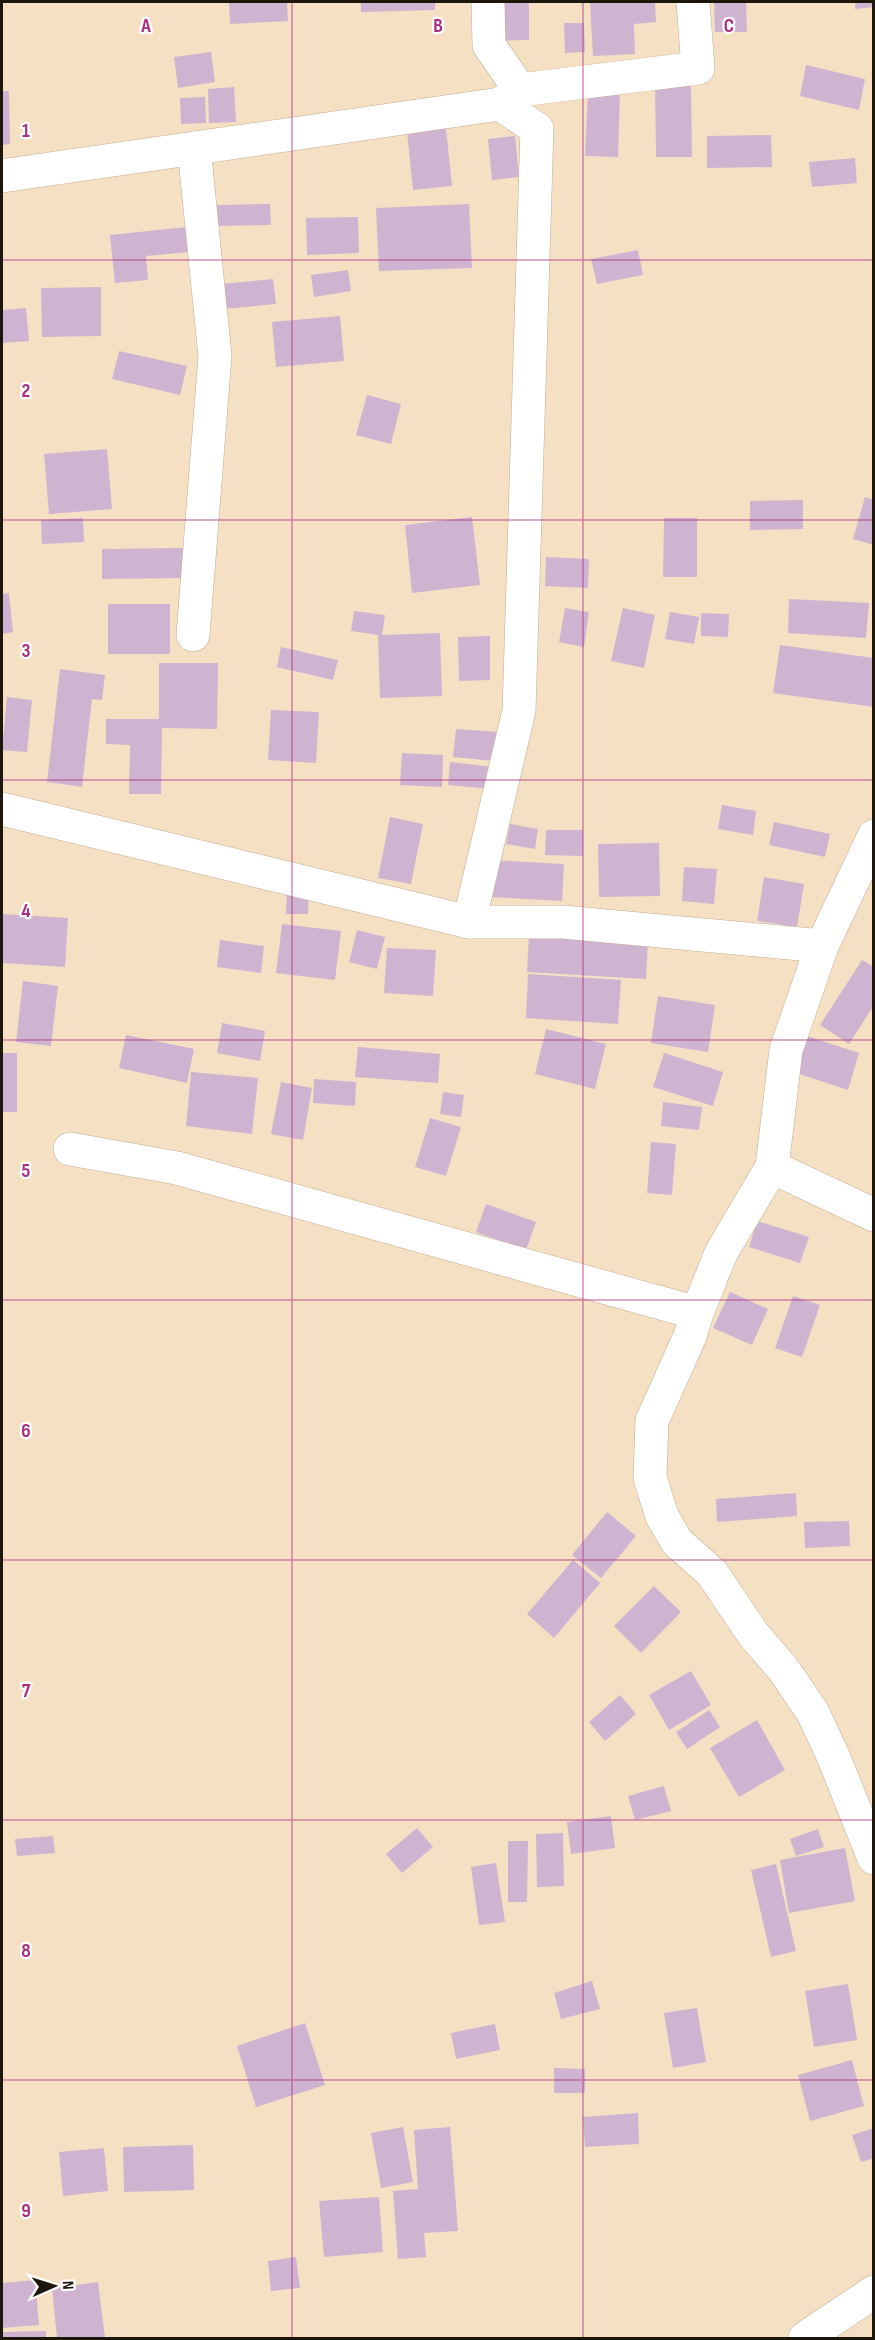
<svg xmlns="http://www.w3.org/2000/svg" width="875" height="2340" font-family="'Sofia Sans Condensed',sans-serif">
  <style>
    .building { fill: #ceb4d0 }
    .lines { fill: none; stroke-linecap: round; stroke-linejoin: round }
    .minor-casing { stroke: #c1ad92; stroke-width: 34 }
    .minor { stroke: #fff; stroke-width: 33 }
    .grid { fill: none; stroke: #aa2f82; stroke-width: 1.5; stroke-opacity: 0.55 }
    .grid-label { font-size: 20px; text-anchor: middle; font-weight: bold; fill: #aa2f82; stroke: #fff; stroke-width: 4.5; stroke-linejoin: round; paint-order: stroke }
  </style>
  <rect width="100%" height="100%" fill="#f6e0c4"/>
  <!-- building -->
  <g class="building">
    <polygon points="229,2 287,2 288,21 230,24"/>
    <polygon points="361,2 435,2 435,10 361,12"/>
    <polygon points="495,2 529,2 529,40 495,41"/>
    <polygon points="590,2 655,2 656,22 634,24 635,54 593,56"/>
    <polygon points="714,2 746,2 747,32 715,32"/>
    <polygon points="855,2 874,2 874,7 855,9"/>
    <polygon points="564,23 584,23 585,52 565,53"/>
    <polygon points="211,52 215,82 178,88 174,57"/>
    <polygon points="806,65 865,79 859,110 800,96"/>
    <polygon points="655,84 691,84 692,157 656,157"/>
    <polygon points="234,87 236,122 209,123 208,89"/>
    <polygon points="2,91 9,91 10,144 2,145"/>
    <polygon points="588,91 620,92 618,157 585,156"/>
    <polygon points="205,97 206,123 181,124 180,98"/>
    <polygon points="446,128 452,186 413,190 407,132"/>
    <polygon points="771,135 772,167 707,168 707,136"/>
    <polygon points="515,136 519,177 492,180 488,139"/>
    <polygon points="855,158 857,183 812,187 809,162"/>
    <polygon points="270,204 271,225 218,226 217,205"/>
    <polygon points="469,204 472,268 379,271 376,208"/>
    <polygon points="358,217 359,253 307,255 306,218"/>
    <polygon points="187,227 189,252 146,256 148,280 115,283 110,235"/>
    <polygon points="638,250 643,275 597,284 591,259"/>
    <polygon points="348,270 351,291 314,297 311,275"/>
    <polygon points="273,279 276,304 223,309 221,284"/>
    <polygon points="101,287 101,336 42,337 41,288"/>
    <polygon points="26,308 29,341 2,343 2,310"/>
    <polygon points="340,316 344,361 276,367 272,322"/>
    <polygon points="119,351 187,366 180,395 112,379"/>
    <polygon points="367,395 401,404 391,444 356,435"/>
    <polygon points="107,449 112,509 49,514 44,454"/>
    <polygon points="865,497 874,500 874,545 853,539"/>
    <polygon points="803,500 803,529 750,530 750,501"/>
    <polygon points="472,517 480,585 412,593 405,525"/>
    <polygon points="83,518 84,542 42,544 41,520"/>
    <polygon points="664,518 697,518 697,577 663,577"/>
    <polygon points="183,548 184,578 102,579 102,549"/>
    <polygon points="546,557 589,559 588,588 545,586"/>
    <polygon points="9,593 13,632 2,634 2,594"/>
    <polygon points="789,599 869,603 866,638 788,633"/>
    <rect x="108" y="604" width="62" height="50"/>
    <polygon points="565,608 589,612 584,647 559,642"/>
    <polygon points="623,608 655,615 644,668 611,661"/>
    <polygon points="354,611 385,615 382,635 440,633 442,696 380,698 378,635 351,631"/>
    <polygon points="670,612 699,617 694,644 665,639"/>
    <polygon points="701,613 729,614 728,637 701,636"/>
    <polygon points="490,636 490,680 459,681 458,637"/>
    <polygon points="780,645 874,658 874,707 773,693"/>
    <polygon points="281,647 338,660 333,680 277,667"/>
    <polygon points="159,663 218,663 217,729 162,728 161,794 129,794 130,745 106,744 106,719 159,719"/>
    <polygon points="60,669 105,675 102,700 92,699 82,787 47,782"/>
    <polygon points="7,697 32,700 27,752 2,750"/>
    <polygon points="271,710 319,712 316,763 268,760"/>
    <polygon points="456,729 498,732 495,761 453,757"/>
    <polygon points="402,753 443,755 442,787 400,785"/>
    <polygon points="450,762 493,767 491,789 448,785"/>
    <polygon points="722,805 756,811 753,835 718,829"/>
    <polygon points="390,817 423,824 411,884 378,878"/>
    <polygon points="774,822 830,834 825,857 769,845"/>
    <polygon points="510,824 538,829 535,849 506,844"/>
    <polygon points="546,830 583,830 583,856 545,855"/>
    <polygon points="659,843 660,896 599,897 598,844"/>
    <polygon points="492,860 564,864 562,901 490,897"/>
    <polygon points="684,867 717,869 714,904 682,901"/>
    <polygon points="764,877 804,884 797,927 757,921"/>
    <polygon points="287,885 309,885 308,914 286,914"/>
    <polygon points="3,914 68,918 65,967 2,963"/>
    <polygon points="282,924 341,931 335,980 276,973"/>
    <polygon points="357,930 385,937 377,969 349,962"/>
    <polygon points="529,934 648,941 646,979 527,972"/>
    <polygon points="220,940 264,946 261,973 217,967"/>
    <polygon points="387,948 436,950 433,996 384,993"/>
    <polygon points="862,960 874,967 874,1005 849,1044 820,1025"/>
    <polygon points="528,974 621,980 618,1024 526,1018"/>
    <polygon points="23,981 58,986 51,1046 16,1042"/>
    <polygon points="658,996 715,1005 708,1052 651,1043"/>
    <polygon points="222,1023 265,1031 260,1061 217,1053"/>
    <polygon points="546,1029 606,1044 595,1089 535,1074"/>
    <polygon points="126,1035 194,1049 187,1083 119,1068"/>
    <polygon points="807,1036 859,1053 848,1090 796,1073"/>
    <polygon points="358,1047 440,1054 438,1083 355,1077"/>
    <rect x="2" y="1053" width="15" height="59"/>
    <polygon points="664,1053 723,1072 713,1106 653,1087"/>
    <polygon points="191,1072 258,1078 252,1134 186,1126"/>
    <polygon points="314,1079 356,1082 355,1106 313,1103"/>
    <polygon points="281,1082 312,1088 303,1140 271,1134"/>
    <polygon points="443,1092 464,1095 461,1117 440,1114"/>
    <polygon points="663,1102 702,1107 699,1130 661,1126"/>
    <polygon points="430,1118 461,1127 446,1176 415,1167"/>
    <polygon points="651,1142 676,1144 672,1195 647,1193"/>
    <polygon points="486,1204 536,1222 526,1250 476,1232"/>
    <polygon points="757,1221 809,1237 800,1263 749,1247"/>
    <polygon points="730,1292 768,1309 752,1345 713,1328"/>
    <polygon points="793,1296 820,1305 802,1357 775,1348"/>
    <polygon points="796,1493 797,1516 717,1522 716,1499"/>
    <polygon points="607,1512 636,1536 601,1578 572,1555"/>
    <polygon points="849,1521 850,1546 805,1548 804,1522"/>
    <polygon points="573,1560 600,1583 554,1638 527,1614"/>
    <polygon points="654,1586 681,1612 641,1653 614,1626"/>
    <polygon points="691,1671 711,1705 669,1730 649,1695"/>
    <polygon points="620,1695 636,1714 605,1741 589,1722"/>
    <polygon points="709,1710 720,1727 687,1749 676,1732"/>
    <polygon points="757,1720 785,1770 739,1797 710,1748"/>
    <polygon points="664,1786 671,1811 635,1820 628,1796"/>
    <polygon points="611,1816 615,1848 571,1854 567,1822"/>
    <polygon points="417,1828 433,1847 402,1873 386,1854"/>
    <polygon points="818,1829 824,1847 796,1856 790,1839"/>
    <polygon points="563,1833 564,1886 537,1887 536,1834"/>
    <polygon points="53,1836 55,1853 17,1856 15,1839"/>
    <polygon points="508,1841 528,1841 527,1902 508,1902"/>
    <polygon points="845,1848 855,1901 789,1913 780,1860"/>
    <polygon points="496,1863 505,1922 479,1925 471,1867"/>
    <polygon points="776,1864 796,1951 771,1957 751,1870"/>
    <polygon points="592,1981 600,2009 561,2019 554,1993"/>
    <polygon points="848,1984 857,2040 814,2047 805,1991"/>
    <polygon points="697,2008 706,2062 673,2068 664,2013"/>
    <polygon points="305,2023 325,2085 256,2107 237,2046"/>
    <polygon points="495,2024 500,2050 456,2059 451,2033"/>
    <polygon points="852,2060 864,2106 810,2121 798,2075"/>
    <polygon points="554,2068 585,2069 585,2093 554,2093"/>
    <polygon points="638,2113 639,2144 585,2147 583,2117"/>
    <polygon points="403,2127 413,2182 381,2188 371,2133"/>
    <polygon points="450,2127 458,2231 424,2233 426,2257 398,2259 393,2191 418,2189 414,2130"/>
    <polygon points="874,2128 874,2158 861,2162 852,2135"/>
    <polygon points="193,2145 194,2190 124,2192 123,2147"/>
    <polygon points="104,2148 108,2191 63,2196 59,2152"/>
    <polygon points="379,2197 383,2252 324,2257 319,2201"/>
    <polygon points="296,2257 300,2288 271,2291 268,2261"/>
    <polygon points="35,2280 39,2325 2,2328 2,2283"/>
    <polygon points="98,2282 105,2338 57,2338 52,2288"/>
    <polygon points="46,2331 46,2338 2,2338 2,2332"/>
  </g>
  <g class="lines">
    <!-- minor casing -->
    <g class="minor-casing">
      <g id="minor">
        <polyline points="488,2 489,45 520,90"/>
        <polyline points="2,176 500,104 520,90 698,68 693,2"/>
        <polyline points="193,635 215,356 194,148"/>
        <polyline points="2,809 469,922 563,922 822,946"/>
        <polyline points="874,836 822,946 786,1050 772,1167 721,1253 697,1313 690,1336 652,1421 650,1478 662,1516 677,1542 712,1573 753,1634 784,1670 813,1713 834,1758 874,1858"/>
        <polyline points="469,922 519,711 537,129 500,104"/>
        <polyline points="70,1149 177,1168 697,1313"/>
        <polyline points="772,1167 874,1215"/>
        <polyline points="805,2338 874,2292"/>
      </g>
    </g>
    <!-- minor -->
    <use href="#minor" class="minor"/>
  </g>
  <!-- grid -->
  <path class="grid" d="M292 2V2338M583 2V2338M2 260H874M2 520H874M2 780H874M2 1040H874M2 1300H874M2 1560H874M2 1820H874M2 2080H874"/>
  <g class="grid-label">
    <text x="146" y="32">A</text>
    <text x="438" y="32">B</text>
    <text x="729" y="32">C</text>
    <text x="26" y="137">1</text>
    <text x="26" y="397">2</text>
    <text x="26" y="657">3</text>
    <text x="26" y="917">4</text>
    <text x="26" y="1177">5</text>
    <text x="26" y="1437">6</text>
    <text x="26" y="1697">7</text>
    <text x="26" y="1957">8</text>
    <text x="26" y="2217">9</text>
  </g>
  <!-- border -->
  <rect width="875" height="2340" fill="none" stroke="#1d160b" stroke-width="6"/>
  <!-- north arrow -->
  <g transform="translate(54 2286) rotate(87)" stroke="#ffffff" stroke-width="4.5" paint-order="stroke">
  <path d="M0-4.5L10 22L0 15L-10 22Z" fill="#1d160b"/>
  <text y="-9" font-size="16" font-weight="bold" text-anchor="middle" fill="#1d160b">N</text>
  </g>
</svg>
